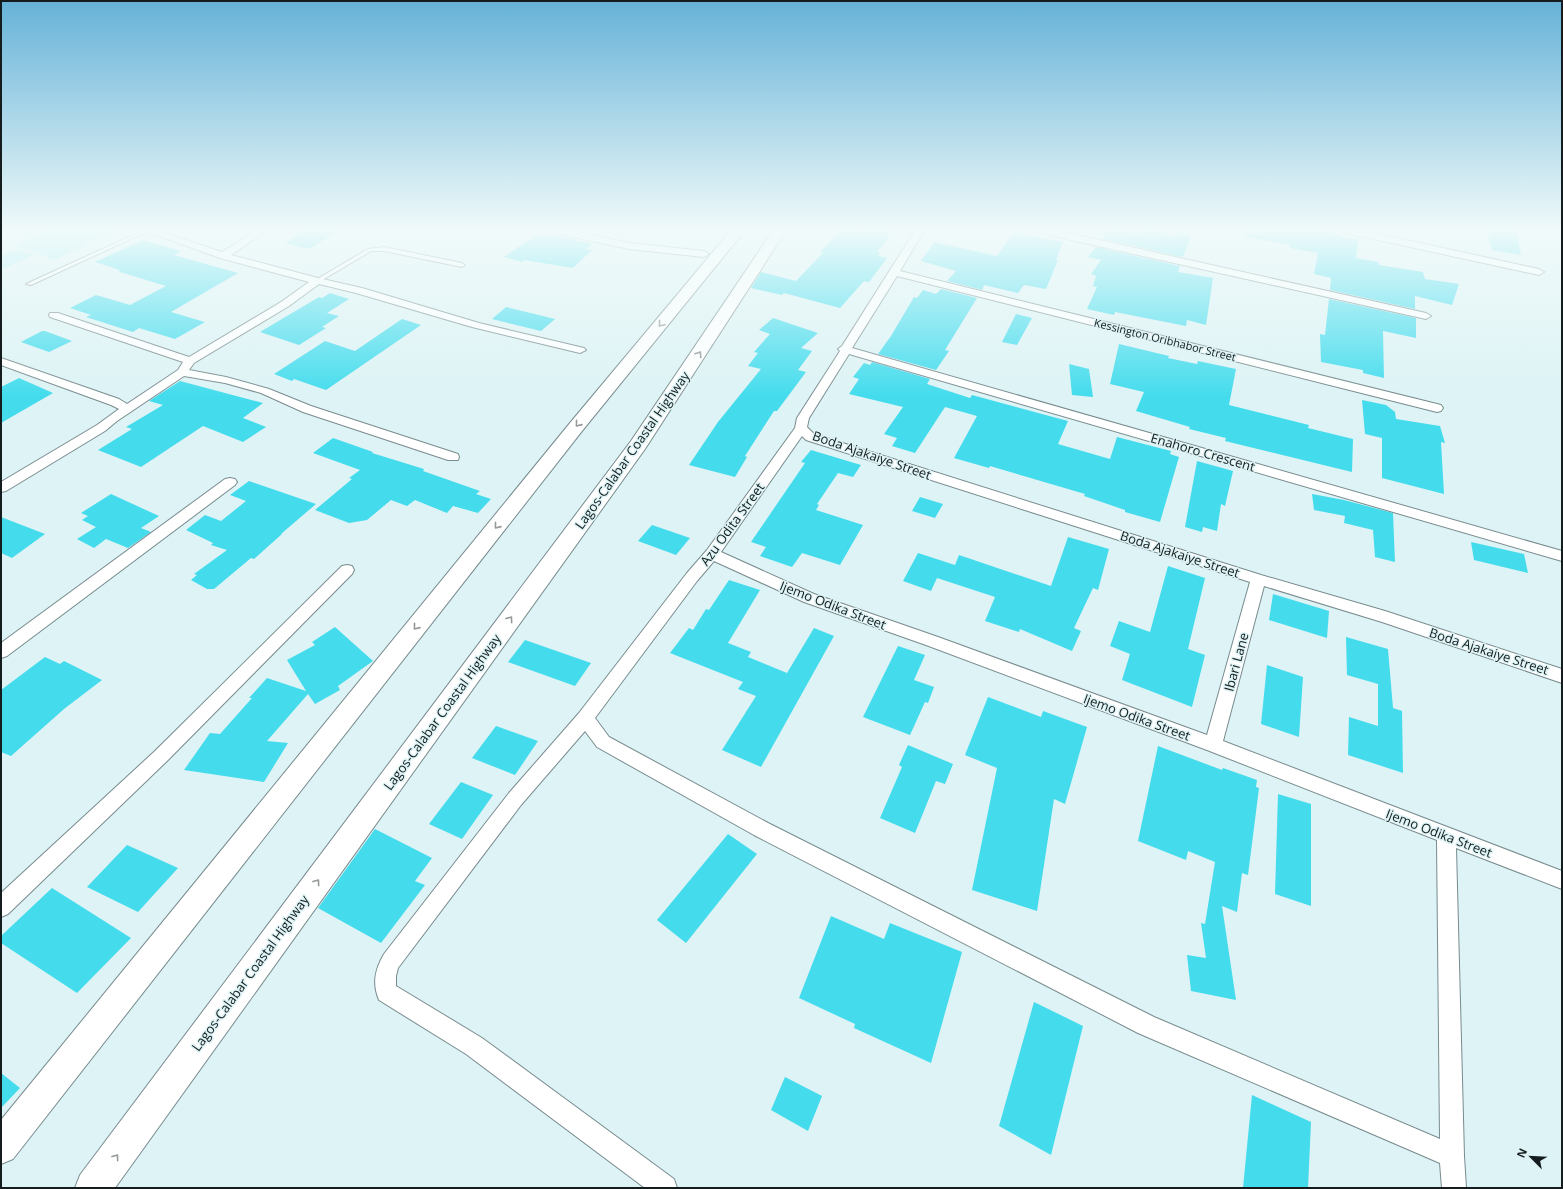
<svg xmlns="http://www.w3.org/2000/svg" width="1563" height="1189" font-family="'Open Sans',sans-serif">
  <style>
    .green { fill: #a4eef7 }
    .building { fill: #44dced }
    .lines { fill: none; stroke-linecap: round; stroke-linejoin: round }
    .service-casing { stroke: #788b8e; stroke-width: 2 }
    .minor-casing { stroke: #788b8e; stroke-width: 2 }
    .trunk-casing { stroke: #788b8e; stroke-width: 2 }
    .service { fill: #fff; fill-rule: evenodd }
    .minor { fill: #fff; fill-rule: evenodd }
    .trunk { fill: #fff; fill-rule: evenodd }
    .oneway { stroke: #969999 }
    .labels { text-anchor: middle; stroke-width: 3; stroke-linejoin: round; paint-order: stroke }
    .far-street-label { font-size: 11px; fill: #151c1d; stroke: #ddf3f5 }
    .street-label { font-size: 13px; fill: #151c1d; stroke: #ddf3f5 }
  </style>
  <rect width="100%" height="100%" fill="#ddf3f5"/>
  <!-- green -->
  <g class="green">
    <polygon points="51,229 104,229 114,232 55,260 14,245"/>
    <polygon points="16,249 33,255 1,270 1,256"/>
  </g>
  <!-- building -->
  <g class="building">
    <polygon points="308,229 342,229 309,249 285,243"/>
    <polygon points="842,229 864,233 867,229 893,229 886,237 889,238 877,252 880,253 878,256 887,258 869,282 864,281 840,308 784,293 782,295 751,288 761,272 796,281 823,253 820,252"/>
    <polygon points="1244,229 1309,229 1358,240 1356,258 1378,262 1379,265 1423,272 1425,279 1459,284 1452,305 1415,296 1415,309 1330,290 1331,278 1314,274 1318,253 1290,248 1290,245 1243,236"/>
    <polygon points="1487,229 1516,229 1521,255 1492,250"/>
    <polygon points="1109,230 1141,235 1144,230 1177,236 1178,233 1191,236 1183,257 1102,239"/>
    <polygon points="1013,233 1063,242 1056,260 1058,260 1046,289 1024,285 1018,293 984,285 982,290 947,281 956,271 921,261 934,242 997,256"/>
    <polygon points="548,234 593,244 586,249 592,250 573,268 524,260 522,262 504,257 536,235 546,237"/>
    <polygon points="143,240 181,251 174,255 238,273 171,312 205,322 175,339 139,328 133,332 86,317 91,315 70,308 96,295 130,305 166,286 120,272 121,272 118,271 120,270 95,262"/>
    <polygon points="1096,247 1180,266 1178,272 1213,278 1206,325 1187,320 1186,326 1115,312 1114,315 1087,309 1097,287 1093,286 1096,276 1091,274 1101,260 1088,257"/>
    <polygon points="941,289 977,298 945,350 949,351 936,370 878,354 891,336 914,297 917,298 923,290 936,294"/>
    <polygon points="330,293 349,299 327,313 339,316 322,327 326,328 299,345 260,332 319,297 322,298"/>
    <polygon points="1329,299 1416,318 1416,338 1383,331 1384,378 1363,373 1363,370 1321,362 1320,334 1325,335"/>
    <polygon points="506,307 555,319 541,331 492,319"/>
    <polygon points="1016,314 1032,318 1017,345 1002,342"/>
    <polygon points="773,318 818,333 801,348 812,351 798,370 806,372 777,411 774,411 745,456 747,457 735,477 689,465 718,422 761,369 748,366 758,353 754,352 770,334 759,330"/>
    <polygon points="402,319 421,325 326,390 294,379 292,381 274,374 325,341 355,351"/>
    <polygon points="42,331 45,331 72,341 49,352 21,342"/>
    <polygon points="1119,344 1169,356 1168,358 1197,364 1198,361 1236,369 1229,405 1309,425 1308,428 1353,439 1352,472 1225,441 1226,438 1189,429 1190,427 1136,411 1144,392 1110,384"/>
    <polygon points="872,362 930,379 927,384 970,398 972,395 1068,421 1058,444 1110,459 1117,437 1171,451 1170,454 1179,457 1160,522 1125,512 1125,510 1084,496 1085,494 990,466 989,468 954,458 977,416 945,407 915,453 892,446 897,438 884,434 903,407 849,394 859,379 853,377 864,363 870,365"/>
    <polygon points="1069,364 1089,369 1093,397 1072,395"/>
    <polygon points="19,378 53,393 1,423 1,387"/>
    <polygon points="180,381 263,403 243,418 266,427 243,442 203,426 141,467 98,450 132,429 126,427 163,405 149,401"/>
    <polygon points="1362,400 1386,405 1395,412 1396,419 1440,426 1445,443 1441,442 1444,494 1382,478 1382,438 1365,434"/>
    <polygon points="333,438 373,452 372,453 424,469 423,471 480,491 476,494 491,499 478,513 453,506 447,513 415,500 407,506 391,500 367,520 349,523 315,510 352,479 349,478 360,470 313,453"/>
    <polygon points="811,450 861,465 853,477 838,473 817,504 819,505 816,510 863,525 840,565 802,553 792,567 760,556 766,547 751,542 805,463 801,462"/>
    <polygon points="1197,461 1233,471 1225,506 1221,504 1217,531 1203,527 1202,532 1185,527"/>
    <polygon points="249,481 316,504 281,534 282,534 254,559 251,558 214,589 207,589 191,580 197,575 194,574 227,550 211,545 213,543 186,530 205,515 221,521 246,501 230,495"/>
    <polygon points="111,494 159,516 141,528 151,532 128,548 106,539 94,548 77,539 96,527 82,520 88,516 81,513"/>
    <polygon points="1312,494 1344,500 1393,513 1395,562 1375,557 1373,530 1344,523 1345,516 1314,510"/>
    <polygon points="920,497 943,504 935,518 912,511"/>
    <polygon points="1,517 45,534 12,558 1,553"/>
    <polygon points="652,525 690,538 676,555 638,541"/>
    <polygon points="1068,537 1109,549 1098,590 1093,588 1074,628 1081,631 1072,651 1020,629 1019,632 985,621 995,597 937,578 931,591 903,581 918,553 955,565 959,555 1051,586"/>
    <polygon points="1471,542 1524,554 1528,573 1474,560"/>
    <polygon points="1168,566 1205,578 1188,649 1205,655 1192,707 1122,680 1130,654 1110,646 1119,621 1150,632"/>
    <polygon points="729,580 760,590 728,643 751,652 748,657 787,673 814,628 834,636 761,767 722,750 756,696 738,689 743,682 670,653 689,628 693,630 706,609 709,610"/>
    <polygon points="1273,594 1329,611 1327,638 1269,620"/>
    <polygon points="335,627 373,661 338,686 340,690 315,704 308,694 267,741 288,743 264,782 184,770 210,733 220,734 252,698 249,698 267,678 306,691 287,660 315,645 312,642"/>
    <polygon points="1346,637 1388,649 1393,708 1402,711 1403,773 1348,755 1349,717 1378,726 1378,684 1347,675"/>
    <polygon points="525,640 591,663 575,686 508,662"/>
    <polygon points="898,646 925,655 914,680 934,687 928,703 925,702 910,735 863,717"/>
    <polygon points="45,657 60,664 64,661 102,680 64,709 11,756 1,752 1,690"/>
    <polygon points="1267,665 1303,677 1299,737 1261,724"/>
    <polygon points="988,697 1041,717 1043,711 1087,727 1065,804 1054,799 1037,911 972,890 997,768 965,755"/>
    <polygon points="496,726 538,741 515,775 472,758"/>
    <polygon points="908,745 953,764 945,784 936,781 915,833 880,818 902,767 899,765"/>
    <polygon points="1158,746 1222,770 1223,768 1257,780 1256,787 1259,788 1248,875 1242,873 1237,912 1222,906 1236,1000 1191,991 1187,955 1206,958 1201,923 1205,924 1215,862 1188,851 1186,860 1138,841"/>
    <polygon points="461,782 493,795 462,839 429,824"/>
    <polygon points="1278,794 1311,804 1311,906 1275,894"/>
    <polygon points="375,829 432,858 415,881 425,885 381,943 318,908"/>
    <polygon points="728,834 757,854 686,943 657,920"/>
    <polygon points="127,845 178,868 138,912 87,887"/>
    <polygon points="52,888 131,938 77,993 1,943 1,936"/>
    <polygon points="831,916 884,939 890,923 962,952 931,1063 854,1028 855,1024 799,998"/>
    <polygon points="1034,1002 1083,1026 1051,1155 999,1126"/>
    <polygon points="1,1073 20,1088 1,1108"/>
    <polygon points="785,1077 822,1096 808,1131 771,1110"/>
    <polygon points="1252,1095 1311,1122 1308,1188 1243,1188"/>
  </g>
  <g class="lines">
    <!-- service casing -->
    <g class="service-casing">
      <g id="service">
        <polygon points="144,230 148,231 31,285 26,284"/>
        <polygon points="384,247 462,263 465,265 462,267 384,251 371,251 319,282 314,281 368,249"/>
      </g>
    </g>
    <!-- minor casing -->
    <g class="minor-casing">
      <g id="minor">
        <polygon points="139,229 153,229 222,252 259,229 270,229 231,255 318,278 362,288 479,323 584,348 586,350 580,353 472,327 356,293 319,284 289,306 194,363 189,370 226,377 269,389 311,406 458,454 459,457 458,460 448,460 303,412 261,393 225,383 184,376 117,421 105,431 6,491 1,492 1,482 97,425 119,409 111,405 1,365 1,358 119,399 127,404 178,370 183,362 50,317 49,315 50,313 58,313 189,357 281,302 309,282 220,258"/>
        <polygon points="546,229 565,229 629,243 704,251 709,254 704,257 629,249 550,232"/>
        <path d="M916 229H925L900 271 1441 405 1443 408 1441 411 1437 412 897 276 852 348 1562 551V561L849 354 809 418 807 427 814 434 1261 575 1385 611 1562 669V683L1382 622 1264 586 1223 741 1562 871V889L1456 848 1464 1156 1466 1188H1442L1440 1163 1138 1033 754 835 597 747 585 731 521 805 398 968 396 976V986L482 1038 674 1179 677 1188H645L466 1054 379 1000C372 983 375 970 384 954L509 793 579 713 687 573 707 550 795 428 797 418 840 351 838 349 842 346ZM802 436 806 440 1250 582 1207 735 938 637 814 594 721 552ZM714 561 804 602 926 645 1207 750 1437 840 1440 1139 1154 1017 768 823 609 737 595 718 697 581Z"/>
        <polygon points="1031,229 1050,229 1426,313 1431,316 1426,319 1035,232"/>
        <polygon points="1337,229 1356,229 1539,269 1544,272 1539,275 1341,232"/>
        <polygon points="230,478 235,479 237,482 235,485 7,656 1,658 1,643 225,479"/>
        <polygon points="347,565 352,566 354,570 352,574 167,761 8,914 1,917 1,893 155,751 342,566"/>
      </g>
    </g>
    <!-- trunk casing -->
    <g class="trunk-casing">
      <g id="trunk">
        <polygon points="732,229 746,229 582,431 13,1159 1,1164 1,1120 570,423"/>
        <polygon points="774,229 787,229 645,449 115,1188 75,1188 80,1175 631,441"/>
      </g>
    </g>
    <!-- service -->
    <use href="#service" class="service"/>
    <!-- minor -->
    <use href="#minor" class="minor"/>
    <!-- trunk -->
    <use href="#trunk" class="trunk"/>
  </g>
  <!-- one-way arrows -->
  <defs><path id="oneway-chevron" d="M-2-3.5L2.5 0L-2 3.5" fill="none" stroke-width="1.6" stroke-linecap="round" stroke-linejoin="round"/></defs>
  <g class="oneway">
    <use href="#oneway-chevron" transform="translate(661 324) rotate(130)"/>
    <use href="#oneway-chevron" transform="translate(699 354) rotate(-56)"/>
    <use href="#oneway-chevron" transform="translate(578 424) rotate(129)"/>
    <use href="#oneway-chevron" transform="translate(497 526) rotate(129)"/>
    <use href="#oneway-chevron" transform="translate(510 619) rotate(-54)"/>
    <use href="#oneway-chevron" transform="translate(416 627) rotate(129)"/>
    <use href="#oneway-chevron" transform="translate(317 882) rotate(-54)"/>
    <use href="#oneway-chevron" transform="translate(116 1157) rotate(-54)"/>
  </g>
  <!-- sky -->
  <linearGradient id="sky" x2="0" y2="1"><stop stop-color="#65b2d7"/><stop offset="0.58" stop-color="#f0fafa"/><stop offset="1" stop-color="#f0fafa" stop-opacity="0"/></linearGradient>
  <rect width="1563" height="396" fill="url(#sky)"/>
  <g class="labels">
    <!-- far-street labels -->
    <g class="far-street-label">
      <text transform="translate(1165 340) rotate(14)" y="4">Kessington Oribhabor Street</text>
    </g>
    <!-- street labels -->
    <g class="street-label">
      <text transform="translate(632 450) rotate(-55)" y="5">Lagos-Calabar Coastal Highway</text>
      <text transform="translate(1203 452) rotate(16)" y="5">Enahoro Crescent</text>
      <text transform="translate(872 455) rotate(19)" y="5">Boda Ajakaiye Street</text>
      <text transform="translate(732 524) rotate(-54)" y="5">Azu Odita Street</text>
      <text transform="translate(1180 554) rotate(18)" y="5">Boda Ajakaiye Street</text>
      <text transform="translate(833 605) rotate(21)" y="5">Ijemo Odika Street</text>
      <text transform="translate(1489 651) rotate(18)" y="5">Boda Ajakaiye Street</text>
      <text transform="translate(1236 662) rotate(-75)" y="5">Ibari Lane</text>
      <text transform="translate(442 712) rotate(-54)" y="5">Lagos-Calabar Coastal Highway</text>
      <text transform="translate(1137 717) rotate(20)" y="5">Ijemo Odika Street</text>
      <text transform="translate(1439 833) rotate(21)" y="5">Ijemo Odika Street</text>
      <text transform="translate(250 973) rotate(-54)" y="5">Lagos-Calabar Coastal Highway</text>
    </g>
  </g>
  <!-- border -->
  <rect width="1563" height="1189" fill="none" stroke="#151c1d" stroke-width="4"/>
  <!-- north arrow -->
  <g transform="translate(1531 1157) rotate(294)" stroke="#ddf3f5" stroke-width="3" paint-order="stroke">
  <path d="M0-3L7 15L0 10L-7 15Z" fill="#151c1d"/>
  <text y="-6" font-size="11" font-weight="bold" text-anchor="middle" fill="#151c1d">N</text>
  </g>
</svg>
